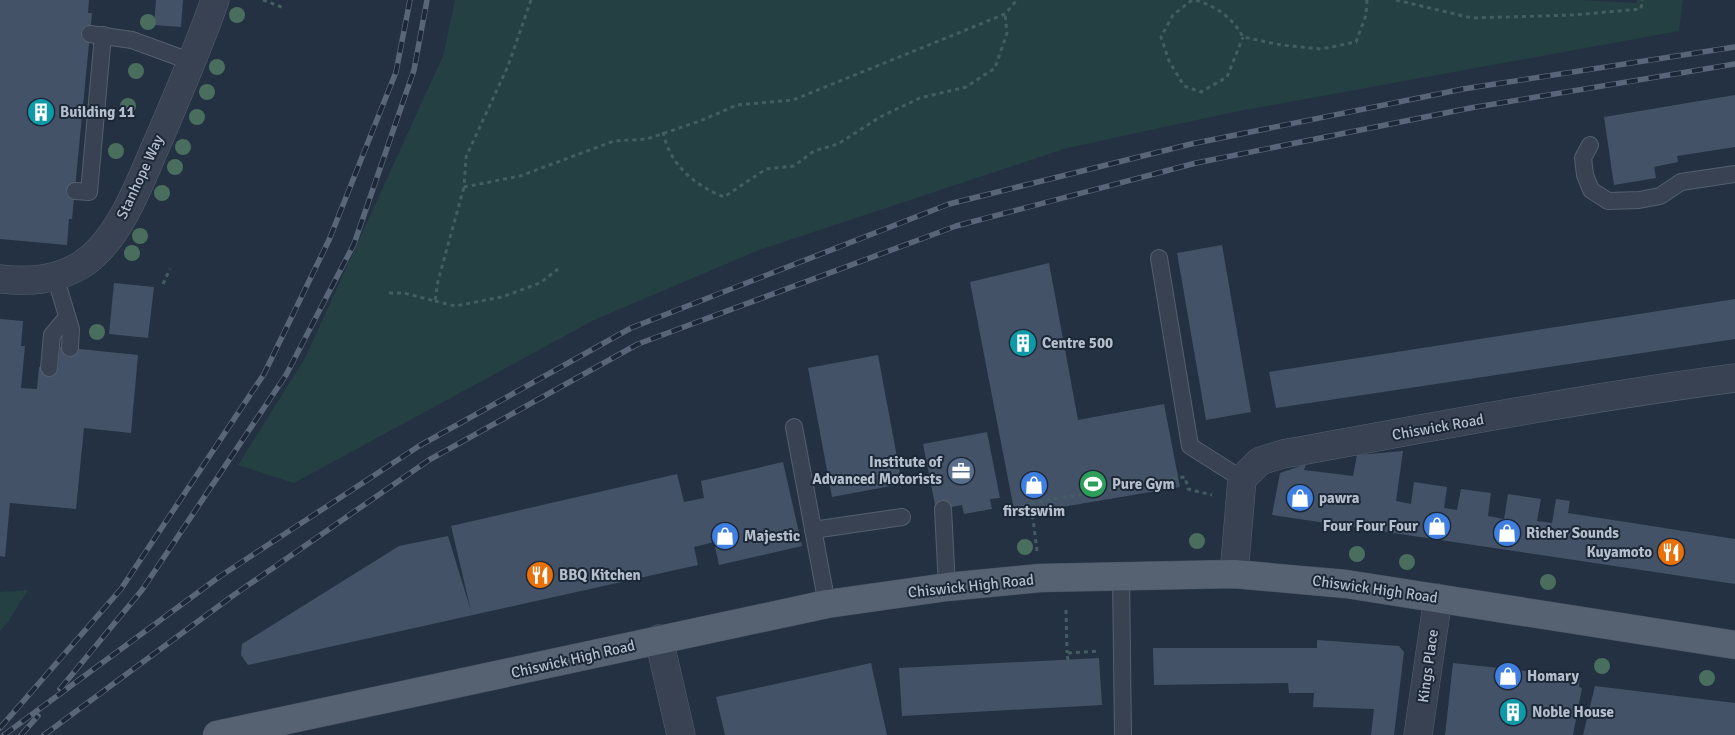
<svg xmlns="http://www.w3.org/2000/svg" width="1735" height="735" font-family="Signika,sans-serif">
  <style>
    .green { fill: #254043 }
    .building { fill: #445267 }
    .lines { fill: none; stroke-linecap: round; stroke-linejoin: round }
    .lane-casing { stroke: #55606f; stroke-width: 18 }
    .street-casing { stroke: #55606f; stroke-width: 29 }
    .primary-casing { stroke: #444e5e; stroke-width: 29 }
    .path { stroke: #435d60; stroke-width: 3; stroke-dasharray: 4 4; stroke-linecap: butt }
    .lane { stroke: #384252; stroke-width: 16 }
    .street { stroke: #384252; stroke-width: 28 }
    .primary { stroke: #566272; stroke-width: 28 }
    .rail-casing { stroke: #596679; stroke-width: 5.5 }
    .rail { stroke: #1c2737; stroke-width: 4; stroke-dasharray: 11; stroke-linecap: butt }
    .tree { fill: #4a6e5e }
    .labels { text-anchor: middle; stroke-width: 4; stroke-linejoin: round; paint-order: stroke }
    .poi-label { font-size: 15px; font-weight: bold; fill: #b4becc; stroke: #1c2737; text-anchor: start }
    .street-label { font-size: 15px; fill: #b4becc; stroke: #1c2737 }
  </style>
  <rect width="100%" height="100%" fill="#233142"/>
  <!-- green -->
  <g class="green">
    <polygon points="455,0 1579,0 1636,3 1637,0 1683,0 1679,31 1234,112 1067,148 759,250 594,320 294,483 238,465 305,358 443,56"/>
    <polygon points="28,590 8,622 0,631 0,592"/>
  </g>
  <!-- building -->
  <g class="building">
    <polygon points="0,0 89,0 88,13 92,13 72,219 69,219 67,245 0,239"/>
    <polygon points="156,0 183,0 181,27 154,25"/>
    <polygon points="1735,95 1735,147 1677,156 1678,162 1654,167 1656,178 1614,185 1604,117"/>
    <polygon points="1222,245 1251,412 1206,420 1177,253"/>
    <polygon points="1049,263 1078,420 1164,404 1180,487 1015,515 970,282"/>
    <polygon points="114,283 154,287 148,338 109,334"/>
    <polygon points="1735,299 1735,339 1276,408 1269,372"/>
    <polygon points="0,319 23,321 21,346 25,346 21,388 37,389 39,367 58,369 60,347 138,355 131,433 84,428 76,509 10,503 5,557 0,556"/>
    <polygon points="878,355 902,484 832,497 808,368"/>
    <polygon points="987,432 1000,498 990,499 992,509 964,514 962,505 936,510 923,444"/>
    <polygon points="1403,451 1396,501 1411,504 1414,482 1447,487 1444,508 1457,510 1461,489 1491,493 1488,516 1504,519 1508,494 1541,499 1537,521 1552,523 1556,499 1570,501 1568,513 1735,539 1735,584 1272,515 1280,473 1306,464 1304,470 1353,476 1357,455"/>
    <polygon points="783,462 802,546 719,565 714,542 694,547 698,565 248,665 241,655 242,644 399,546 448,536 471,611 451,526 677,474 684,502 704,498 701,481"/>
    <polygon points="1317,640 1399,646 1404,652 1394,735 1371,735 1374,709 1313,707 1314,693 1289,693 1288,683 1154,685 1153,648 1317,648"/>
    <polygon points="1099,658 1102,705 902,716 899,668"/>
    <polygon points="871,663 887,735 725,735 716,697"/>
    <polygon points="1453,663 1580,677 1579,687 1582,688 1573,735 1445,735"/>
    <polygon points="1595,686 1735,703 1735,735 1583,735"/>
  </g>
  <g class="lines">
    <!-- lane casing -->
    <g class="lane-casing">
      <g id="lane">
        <polyline points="90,34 132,40 192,62"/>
        <polyline points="1590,145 1583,158 1585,175 1591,190 1608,201 1639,200 1660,196 1681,182 1735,174"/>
        <polyline points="75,191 89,192 103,35"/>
        <polyline points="1159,258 1190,446 1242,479"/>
        <polyline points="55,276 71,329 70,348"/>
        <polyline points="49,368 52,335 67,317"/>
        <polyline points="794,427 827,604"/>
        <polyline points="943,509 947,587"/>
        <polyline points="813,530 902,517"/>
        <polyline points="1121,576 1123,735"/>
      </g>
    </g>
    <!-- street casing -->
    <g class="street-casing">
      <g id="street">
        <path d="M0 279C28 282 55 281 81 265 121 240 142 176 161 134 180 90 199 46 215 0"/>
        <path d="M1234 574 1242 479 1260 461 1283 454C1433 427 1583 398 1735 378"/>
        <polyline points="659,639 681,735"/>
        <polyline points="1418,735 1438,598"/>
      </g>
    </g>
    <!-- primary casing -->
    <g class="primary-casing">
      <polyline id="primary" points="217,735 827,604 947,587 1040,578 1234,574 1346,584 1735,645"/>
    </g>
    <!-- path -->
    <g class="path">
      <polyline points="263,0 284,8"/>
      <polyline points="531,0 508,66 466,157 464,187 520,176 614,141 647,139 700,121 737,105 793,100 1005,14 1017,0"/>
      <polyline points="1192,0 1173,15 1161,37 1169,61 1184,86 1201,92 1227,77 1243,37"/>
      <path d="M1196 0C1217 7 1232 17 1243 37L1281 45 1321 49 1356 42 1366 15 1367 0"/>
      <polyline points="1396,0 1472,18 1573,15 1641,9 1642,0"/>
      <path d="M663 132C670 165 694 185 724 197L766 169 794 166 814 151 838 144 880 117 920 98 966 87 995 68 1007 33 1005 14"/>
      <polyline points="163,284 170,269"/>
      <polyline points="389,293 404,293 435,301 438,281 464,187"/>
      <polyline points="435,301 455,306 502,297 540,283 558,269"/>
      <polyline points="1037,551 1031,503 1185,477 1188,489 1212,495"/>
      <polyline points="1066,610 1067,653"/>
      <polyline points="1068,660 1067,653 1099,651"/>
    </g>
    <!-- lane -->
    <use href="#lane" class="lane"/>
    <!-- street -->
    <use href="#street" class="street"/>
    <!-- primary -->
    <use href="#primary" class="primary"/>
    <!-- rail casing -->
    <g class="rail-casing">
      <g id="rail">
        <polyline points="60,689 142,590 286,375 354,244 414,70 427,0"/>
        <polyline points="0,728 121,589 264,374 329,240 396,72 410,0"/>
        <polyline points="4,735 219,577 419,446 631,328 949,204 1191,144 1463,89 1735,47"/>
        <polyline points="21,735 38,716"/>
        <polyline points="44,735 231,597 429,460 638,344 956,226 1196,163 1470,108 1735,64"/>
      </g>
    </g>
    <!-- rail -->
    <use href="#rail" class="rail"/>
  </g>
  <!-- trees -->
  <g class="tree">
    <circle cx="237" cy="15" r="8"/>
    <circle cx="148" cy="22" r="8"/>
    <circle cx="217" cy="67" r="8"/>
    <circle cx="136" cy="71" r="8"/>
    <circle cx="207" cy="92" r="8"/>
    <circle cx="128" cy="106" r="8"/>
    <circle cx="197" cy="117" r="8"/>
    <circle cx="183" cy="147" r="8"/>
    <circle cx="116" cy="151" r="8"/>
    <circle cx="175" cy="167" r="8"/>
    <circle cx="162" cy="193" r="8"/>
    <circle cx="140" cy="236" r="8"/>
    <circle cx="132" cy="253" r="8"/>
    <circle cx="97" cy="332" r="8"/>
    <circle cx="1197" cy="541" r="8"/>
    <circle cx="1025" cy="547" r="8"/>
    <circle cx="1357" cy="554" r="8"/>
    <circle cx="1407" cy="562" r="8"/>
    <circle cx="1548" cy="582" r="8"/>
    <circle cx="1602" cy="666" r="8"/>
    <circle cx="1707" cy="678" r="8"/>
  </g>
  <!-- icons -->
  <defs>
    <g id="building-disc" transform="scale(1.4375)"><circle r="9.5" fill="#0f9aa8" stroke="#1c2737"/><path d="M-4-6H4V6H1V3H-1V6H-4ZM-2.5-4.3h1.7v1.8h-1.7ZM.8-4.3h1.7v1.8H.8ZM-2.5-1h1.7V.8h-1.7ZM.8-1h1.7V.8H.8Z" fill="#fff"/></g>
    <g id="office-disc" transform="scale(1.4375)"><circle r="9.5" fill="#5c6f8a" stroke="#1c2737"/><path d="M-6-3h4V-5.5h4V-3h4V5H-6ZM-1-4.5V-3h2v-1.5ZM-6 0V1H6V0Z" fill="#fff"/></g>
    <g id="stadium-disc" transform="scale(1.4375)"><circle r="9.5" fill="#2e9e5b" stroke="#1c2737"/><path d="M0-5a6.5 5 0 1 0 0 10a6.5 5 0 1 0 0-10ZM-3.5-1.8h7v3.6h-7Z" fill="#fff"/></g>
    <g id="shop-disc" transform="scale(1.4375)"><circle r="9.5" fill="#3f7fe0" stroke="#1c2737"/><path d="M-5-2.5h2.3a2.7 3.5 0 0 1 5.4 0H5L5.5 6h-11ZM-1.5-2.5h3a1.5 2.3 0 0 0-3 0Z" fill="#fff"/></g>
    <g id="restaurant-disc" transform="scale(1.4375)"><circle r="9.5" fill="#e8710a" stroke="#1c2737"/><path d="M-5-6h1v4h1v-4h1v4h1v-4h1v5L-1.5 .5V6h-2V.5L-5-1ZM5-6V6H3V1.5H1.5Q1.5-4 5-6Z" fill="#fff"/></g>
  </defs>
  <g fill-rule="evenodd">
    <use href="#building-disc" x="41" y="112"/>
    <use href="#building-disc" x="1023" y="343"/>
    <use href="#office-disc" x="961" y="471"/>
    <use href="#stadium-disc" x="1093" y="484"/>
    <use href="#shop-disc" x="1034" y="485"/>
    <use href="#shop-disc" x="1300" y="498"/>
    <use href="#shop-disc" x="1437" y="526"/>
    <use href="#shop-disc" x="1507" y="533"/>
    <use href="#shop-disc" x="725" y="536"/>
    <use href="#restaurant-disc" x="1671" y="552"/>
    <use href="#restaurant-disc" x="540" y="575"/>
    <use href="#shop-disc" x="1508" y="676"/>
    <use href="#building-disc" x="1513" y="712"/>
  </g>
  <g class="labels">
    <!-- poi labels -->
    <g class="poi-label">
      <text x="60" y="117">Building 11</text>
      <text x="1042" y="348">Centre 500</text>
      <text x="942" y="467" text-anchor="end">Institute of<tspan x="942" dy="17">Advanced Motorists</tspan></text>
      <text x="1112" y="489">Pure Gym</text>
      <text x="1319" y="503">pawra</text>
      <text x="1034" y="516" text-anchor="middle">firstswim</text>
      <text x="1418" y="531" text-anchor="end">Four Four Four</text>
      <text x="1526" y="538">Richer Sounds</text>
      <text x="744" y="541">Majestic</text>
      <text x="1652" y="557" text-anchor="end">Kuyamoto</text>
      <text x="559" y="580">BBQ Kitchen</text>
      <text x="1527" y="681">Homary</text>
      <text x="1532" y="717">Noble House</text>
    </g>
    <!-- street labels -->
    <g class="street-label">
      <text transform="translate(140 177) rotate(-65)" y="5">Stanhope Way</text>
      <text transform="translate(1438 427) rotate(-10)" y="5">Chiswick Road</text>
      <text transform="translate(971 586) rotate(-6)" y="5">Chiswick High Road</text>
      <text transform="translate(1375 589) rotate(8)" y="5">Chiswick High Road</text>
      <text transform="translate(573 659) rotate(-13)" y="5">Chiswick High Road</text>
      <text transform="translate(1428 666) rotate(-82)" y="5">Kings Place</text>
    </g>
  </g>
</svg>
